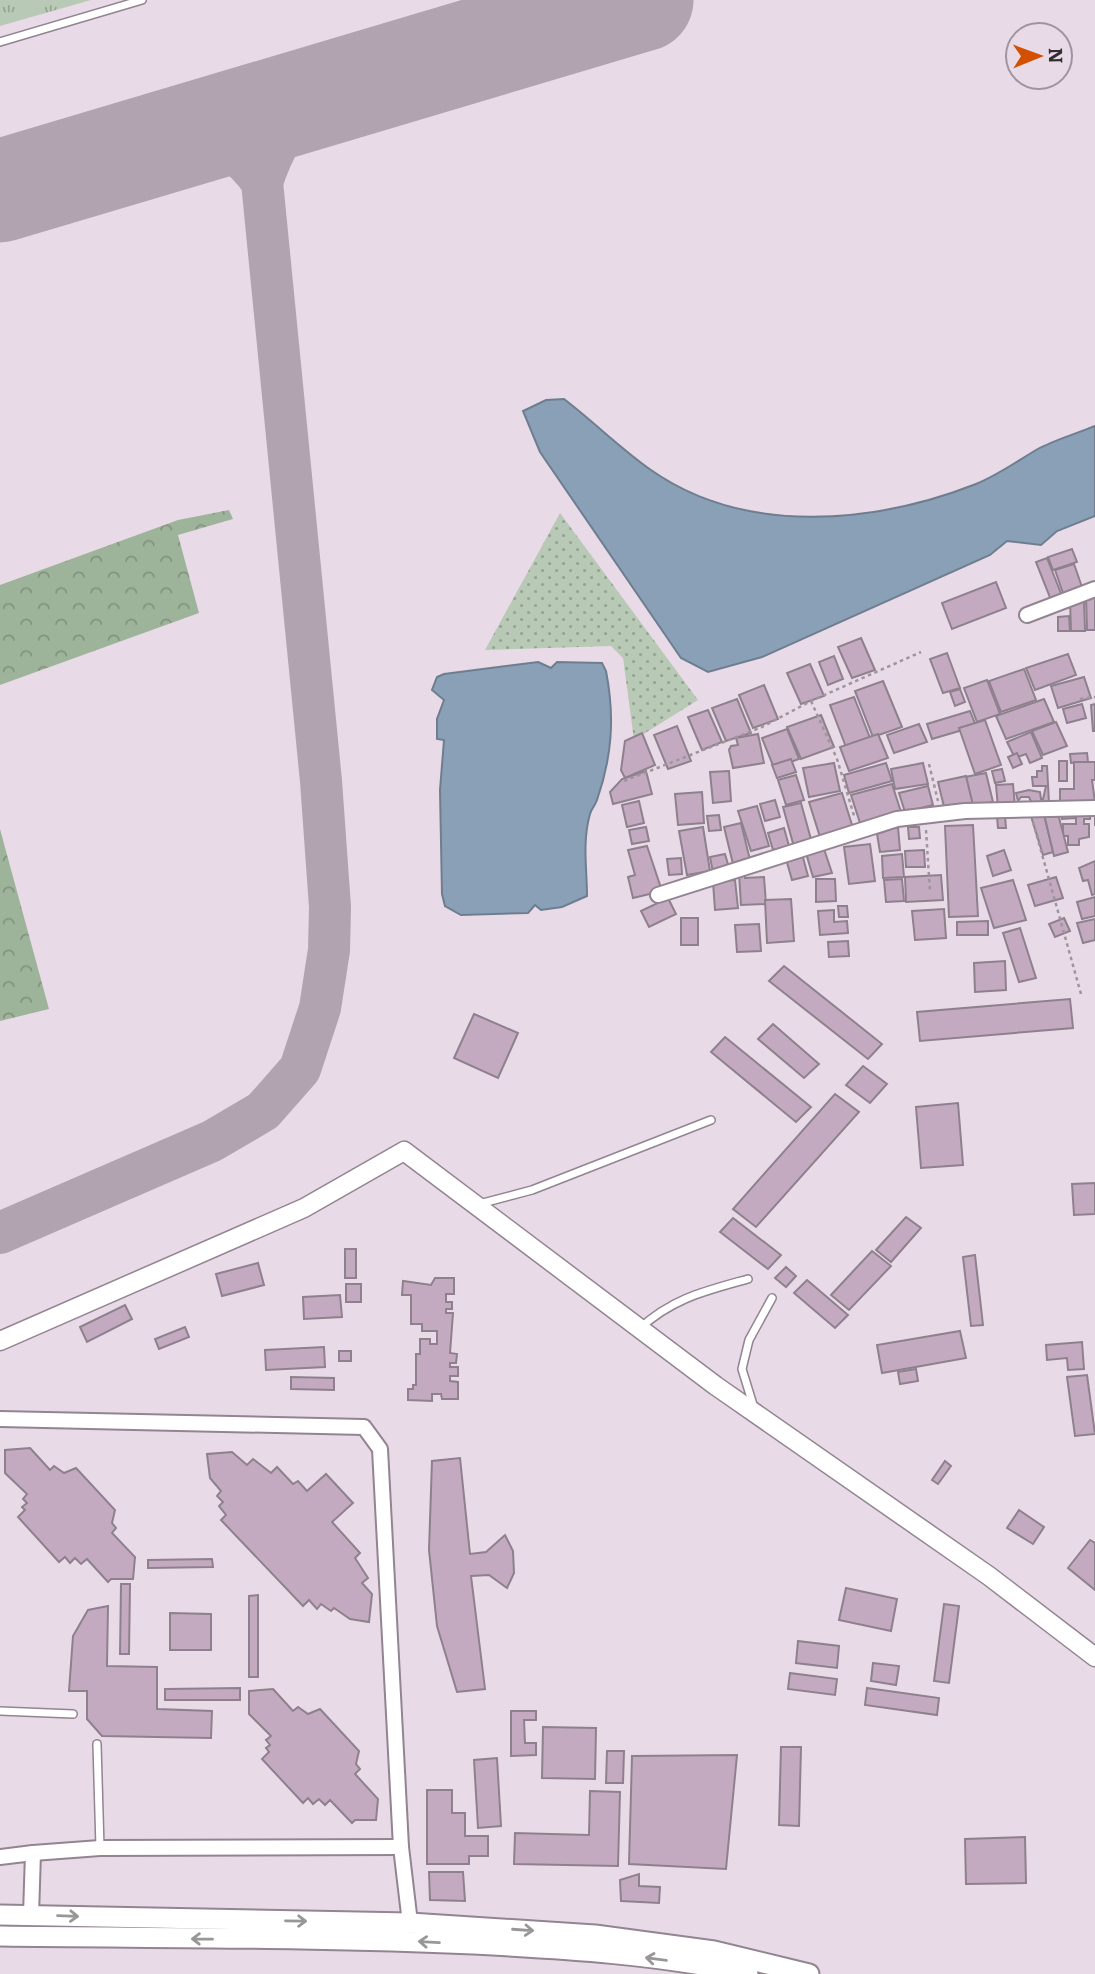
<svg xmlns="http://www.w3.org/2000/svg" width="1095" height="1974" font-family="Literata,serif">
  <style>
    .grass { fill: url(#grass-dots) }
    .forest { fill: url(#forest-crowns) }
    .park { fill: url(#park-tufts) }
    .water { fill: #89a0b7; stroke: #6f7e8f; stroke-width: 2 }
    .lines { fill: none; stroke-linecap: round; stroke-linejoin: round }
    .taxiway { stroke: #b1a4b0; stroke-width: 42 }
    .runway { stroke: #b1a4b0; stroke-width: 103 }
    .building { fill: #c4aac1; stroke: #8e808c; stroke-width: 2 }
    .service-casing { stroke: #928491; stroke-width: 10 }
    .minor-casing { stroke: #928491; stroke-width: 18 }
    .tertiary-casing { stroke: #928491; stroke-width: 21 }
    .secondary-casing { stroke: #928491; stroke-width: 23 }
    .path { stroke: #a0959f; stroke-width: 2.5; stroke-dasharray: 3.5 3.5; stroke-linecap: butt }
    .service { stroke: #fff; stroke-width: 7 }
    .minor { stroke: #fff; stroke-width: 14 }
    .tertiary { stroke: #fff; stroke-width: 18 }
    .secondary { stroke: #fff; stroke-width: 19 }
    .oneway { stroke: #999698 }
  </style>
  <defs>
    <pattern id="grass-dots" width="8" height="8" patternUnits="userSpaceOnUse" patternTransform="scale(1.75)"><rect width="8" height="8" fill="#b8cab5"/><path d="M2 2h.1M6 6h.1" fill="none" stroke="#96a494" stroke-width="1.8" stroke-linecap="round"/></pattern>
    <pattern id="forest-crowns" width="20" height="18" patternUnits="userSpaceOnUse" patternTransform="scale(1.75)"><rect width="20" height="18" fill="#9eb49a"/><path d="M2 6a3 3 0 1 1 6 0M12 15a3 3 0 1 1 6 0" fill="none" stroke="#81937e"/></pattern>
    <pattern id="park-tufts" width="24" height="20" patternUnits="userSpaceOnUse" patternTransform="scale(1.75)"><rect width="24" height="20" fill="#b8cab5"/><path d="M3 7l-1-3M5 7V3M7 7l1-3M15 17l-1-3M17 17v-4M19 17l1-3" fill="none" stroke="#96a494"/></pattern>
  </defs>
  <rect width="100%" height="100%" fill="#e9dae8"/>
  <!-- grass -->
  <polygon class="grass" points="560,513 698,700 634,740 623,658 611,646 485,650"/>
  <!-- forest -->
  <g class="forest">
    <polygon points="229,510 233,519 178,535 199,613 0,685 0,585 178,520"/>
    <polygon points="0,829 49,1009 0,1021"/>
  </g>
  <!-- park -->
  <polygon class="park" points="0,0 91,0 0,26"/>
  <!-- water -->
  <g class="water">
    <path d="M564 399C594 422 621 449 651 470 745 536 874 524 976 484 998 475 1016 462 1036 450 1054 440 1076 434 1095 426V516L1057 531 1041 545 1007 541 990 555 762 657 708 672 681 658 540 452 523 411 546 400Z"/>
    <path d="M538 662 551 668 557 662 602 663 606 671C615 717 612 757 597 800 595 806 591 809 590 814 582 842 587 869 587 896L562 907 541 910 535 905 528 913 461 915 445 906 442 894 440 790 444 740 437 739V719L444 700 432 690 437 677 444 674Z"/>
  </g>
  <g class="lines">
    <!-- taxiway -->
    <g class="taxiway">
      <path d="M262 182C273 150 288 119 315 98"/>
      <path d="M0 1233 212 1141 263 1111 300 1069 320 1008 329 950 330 907 321 781 262 182C244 157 222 138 191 134"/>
    </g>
    <!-- runway -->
    <polyline class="runway" points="0,191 642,0"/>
  </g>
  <!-- building -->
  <g class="building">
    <polygon points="1072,549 1077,562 1053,570 1048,557"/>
    <polygon points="1047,558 1062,596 1051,600 1036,562"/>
    <polygon points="1074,564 1082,587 1063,593 1055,570"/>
    <polygon points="996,582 1006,608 952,629 942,603"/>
    <polygon points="1095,594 1095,630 1087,630 1086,597"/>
    <polygon points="1084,600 1085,631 1071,631 1070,601"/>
    <polygon points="1069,616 1070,631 1058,631 1058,617"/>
    <polygon points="861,638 875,670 852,678 838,647"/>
    <polygon points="947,653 960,688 943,693 930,659"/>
    <polygon points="1068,654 1076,675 1035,690 1026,668"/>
    <polygon points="834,656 843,679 828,685 819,662"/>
    <polygon points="810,664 824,696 801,704 787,673"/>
    <polygon points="1024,669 1036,700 1001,712 989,681"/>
    <polygon points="1084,677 1091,698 1058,708 1051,686"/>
    <polygon points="987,680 1000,714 977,722 964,688"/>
    <polygon points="883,681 902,727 873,737 855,691"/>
    <polygon points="764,685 778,719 753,728 739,695"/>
    <polygon points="960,689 965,702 955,706 950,692"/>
    <polygon points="854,697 870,738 846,747 830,705"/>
    <polygon points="737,699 751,733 726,741 712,708"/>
    <polygon points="1044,699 1054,722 1006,739 996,716"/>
    <polygon points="1082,704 1086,718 1067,723 1063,709"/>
    <polygon points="1095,704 1095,731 1093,731 1091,705"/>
    <polygon points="708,710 722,742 702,750 688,717"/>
    <polygon points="970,711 976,726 932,739 927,724"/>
    <polygon points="821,715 834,747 801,759 787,727"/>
    <polygon points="985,720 1001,765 975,774 959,728"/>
    <polygon points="1056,722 1067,746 1043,755 1032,731"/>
    <polygon points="919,724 927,742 894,753 887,735"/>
    <polygon points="677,726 691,761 668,769 654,735"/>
    <polygon points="787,729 799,759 774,768 762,738"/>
    <polygon points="1031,732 1042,758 1030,763 1026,754 1015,758 1007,742"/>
    <polygon points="642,733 655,765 625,778 621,770 625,741"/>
    <polygon points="758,734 764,763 733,768 729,750 731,746 738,745 736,738"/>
    <polygon points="878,734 888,758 849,771 840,747"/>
    <polygon points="1017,753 1022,764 1013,768 1008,757"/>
    <polygon points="1087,753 1088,762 1071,763 1070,754"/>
    <polygon points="791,759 796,772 777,778 772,765"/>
    <rect x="1059" y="761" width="8" height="20"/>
    <polygon points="1074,762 1095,762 1095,780 1092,780 1095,802 1060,802 1060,789 1074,789"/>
    <polygon points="834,763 840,791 809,797 803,768"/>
    <polygon points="886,763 892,781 849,793 844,775"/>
    <polygon points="923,763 928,784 895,789 891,769"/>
    <polygon points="1042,766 1047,766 1049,803 1032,804 1029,797 1021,797 1018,801 1016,793 1029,790 1040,792 1041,799 1043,799 1046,786 1033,786 1032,777 1037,777 1037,771 1042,771"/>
    <polygon points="1002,769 1005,781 995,783 992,771"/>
    <polygon points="646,771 652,794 613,804 610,792 622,779"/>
    <polygon points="729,771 731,801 713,803 710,772"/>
    <polygon points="986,773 993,802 972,806 965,777"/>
    <polygon points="796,775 804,800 786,805 778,780"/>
    <polygon points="966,776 973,805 945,811 938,782"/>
    <polygon points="892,784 901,812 860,823 851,795"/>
    <polygon points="1013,784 1015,806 998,808 996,785"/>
    <polygon points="928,786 933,805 905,812 899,793"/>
    <polygon points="702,792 704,823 678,825 675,794"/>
    <polygon points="842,793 853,828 820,837 809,802"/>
    <polygon points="775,800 780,817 765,821 760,804"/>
    <polygon points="639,801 644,823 627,827 622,805"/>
    <polygon points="801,803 812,843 794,847 783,807"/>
    <polygon points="757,806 769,846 751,851 738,811"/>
    <polygon points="1095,807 1095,826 1095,814 1090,814 1090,819 1084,819 1084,824 1089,824 1089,837 1079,839 1079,845 1068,845 1068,836 1063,836 1063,824 1076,824 1076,818 1062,819 1062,808"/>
    <polygon points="1043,810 1053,852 1043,855 1030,813"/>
    <polygon points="1057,810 1068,852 1054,856 1044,814"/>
    <polygon points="719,815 721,830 709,831 707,816"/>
    <polygon points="1005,816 1006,828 998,828 997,817"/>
    <polygon points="741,823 751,864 734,868 724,827"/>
    <polygon points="973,825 978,916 949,917 945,826"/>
    <polygon points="646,827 649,841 632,844 629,830"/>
    <polygon points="703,827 710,871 687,875 679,831"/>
    <polygon points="898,827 900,850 880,852 877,834"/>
    <polygon points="908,827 919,827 920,838 909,839"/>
    <polygon points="784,828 789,846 773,850 768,833"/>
    <polygon points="870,844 875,881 849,884 844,847"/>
    <polygon points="647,846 662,891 633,898 628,877 635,875 628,850"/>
    <polygon points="824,849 832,873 813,877 806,853"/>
    <polygon points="924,850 925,867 906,867 905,851"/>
    <polygon points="1004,850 1011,870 993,876 987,856"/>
    <polygon points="725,854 729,868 713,872 710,857"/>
    <polygon points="802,854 808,876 792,880 786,859"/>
    <polygon points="902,854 904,877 883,878 882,856"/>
    <polygon points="681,858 682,874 669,875 667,859"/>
    <polygon points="1095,861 1095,894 1092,895 1088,880 1083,881 1079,868"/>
    <polygon points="745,872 745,878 764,877 766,904 741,905 739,873"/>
    <polygon points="941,875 943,900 906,902 905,877"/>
    <polygon points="1056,877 1063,898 1035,906 1028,885"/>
    <polygon points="816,879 835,879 836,901 816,902"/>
    <polygon points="902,879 904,901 886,902 884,880"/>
    <polygon points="735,880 738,908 715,910 713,882"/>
    <polygon points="1013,880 1026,920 994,928 981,888"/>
    <polygon points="1095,897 1095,916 1082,919 1077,902"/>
    <polygon points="668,898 676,914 649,927 641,911"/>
    <polygon points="791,899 794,941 767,943 765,900"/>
    <polygon points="838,906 847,906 848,917 839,917"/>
    <polygon points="944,909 946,938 915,940 912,911"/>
    <polygon points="834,910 834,922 847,921 848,933 820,935 818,911"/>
    <rect x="681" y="918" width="17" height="27"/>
    <polygon points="1064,918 1070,931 1055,937 1049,924"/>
    <polygon points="1095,919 1095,940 1083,943 1077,923"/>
    <polygon points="988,921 988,935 957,935 957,922"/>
    <polygon points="759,924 761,951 737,952 735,925"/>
    <polygon points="1020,928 1036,978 1019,982 1003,933"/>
    <polygon points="848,941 849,956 829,957 828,942"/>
    <polygon points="1005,961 1006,990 975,992 974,963"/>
    <polygon points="784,966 882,1044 868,1059 769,981"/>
    <polygon points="1070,999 1073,1028 920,1041 917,1012"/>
    <polygon points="474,1014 518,1033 498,1078 454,1058"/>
    <polygon points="773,1024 819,1064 804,1078 758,1039"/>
    <polygon points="725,1037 811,1107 796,1122 711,1052"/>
    <polygon points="863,1066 887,1084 870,1103 846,1085"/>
    <polygon points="835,1094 859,1112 756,1227 733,1209"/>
    <polygon points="958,1103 963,1165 921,1168 916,1107"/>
    <polygon points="1095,1183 1095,1214 1074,1215 1072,1184"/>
    <polygon points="906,1217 921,1228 891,1262 876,1250"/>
    <polygon points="733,1218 781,1255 768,1269 720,1232"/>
    <rect x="345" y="1249" width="11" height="29"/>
    <polygon points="872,1251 891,1266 849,1310 831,1295"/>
    <polygon points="975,1255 983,1325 971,1326 963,1257"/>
    <polygon points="258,1263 264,1285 222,1296 216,1274"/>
    <polygon points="786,1267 796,1276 786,1287 775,1278"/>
    <polygon points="435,1278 454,1278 454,1294 446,1294 446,1302 452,1302 452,1309 446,1309 446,1313 453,1313 450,1353 457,1354 456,1363 450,1363 450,1367 458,1367 458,1376 450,1376 450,1381 458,1382 458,1399 442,1399 441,1394 432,1394 432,1401 408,1400 408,1389 413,1389 413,1385 416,1385 416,1354 420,1354 420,1339 430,1339 430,1344 437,1344 437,1331 422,1331 422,1324 411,1324 411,1295 402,1295 403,1281 431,1285"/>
    <polygon points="807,1280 848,1315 835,1328 794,1293"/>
    <rect x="346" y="1284" width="15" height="18"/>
    <polygon points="340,1295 342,1317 304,1319 303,1297"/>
    <polygon points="125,1305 132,1319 87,1342 80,1327"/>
    <polygon points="185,1327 189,1337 159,1349 155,1339"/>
    <polygon points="960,1331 966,1358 882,1373 877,1345"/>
    <polygon points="1082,1342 1084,1369 1068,1370 1067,1358 1047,1360 1046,1345"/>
    <polygon points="324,1347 325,1367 266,1370 265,1350"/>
    <rect x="339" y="1351" width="12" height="10"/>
    <polygon points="916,1369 918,1381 900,1384 898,1372"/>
    <polygon points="1087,1375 1095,1434 1075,1436 1067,1377"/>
    <polygon points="291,1377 334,1378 334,1390 291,1389"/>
    <polygon points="30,1448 50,1470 54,1466 64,1473 76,1468 115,1510 112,1523 116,1528 112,1533 135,1557 133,1579 111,1579 108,1582 87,1559 81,1564 75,1558 70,1563 65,1557 59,1562 18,1517 25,1510 22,1507 27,1503 23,1499 27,1494 5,1473 5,1450"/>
    <polygon points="232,1452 247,1465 253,1459 271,1473 277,1467 293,1484 298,1481 307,1491 326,1474 353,1503 332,1522 360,1553 355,1558 368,1578 362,1583 372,1594 369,1622 350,1619 334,1608 331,1611 321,1604 317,1609 309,1600 303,1606 221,1520 226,1515 219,1506 223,1502 217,1496 221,1491 210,1478 207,1454"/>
    <polygon points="460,1458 470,1554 486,1552 505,1535 513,1551 514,1573 507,1588 489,1575 471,1576 485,1689 457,1692 437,1626 429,1550 432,1461"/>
    <polygon points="945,1461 951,1466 938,1484 932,1480"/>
    <polygon points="1019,1510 1044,1527 1033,1544 1007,1528"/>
    <polygon points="1090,1540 1095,1543 1095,1590 1068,1568"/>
    <polygon points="212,1559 213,1567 148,1568 148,1560"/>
    <polygon points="121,1584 130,1584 129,1654 120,1654"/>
    <polygon points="846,1588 897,1599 891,1631 839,1620"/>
    <polygon points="258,1595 258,1677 249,1677 249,1596"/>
    <polygon points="944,1604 959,1606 949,1683 934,1681"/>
    <polygon points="108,1606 107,1666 157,1667 157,1709 212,1711 211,1738 102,1736 87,1719 87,1691 69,1691 73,1636 88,1610"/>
    <polygon points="170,1613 211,1614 211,1650 170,1650"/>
    <polygon points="798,1641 839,1646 837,1668 796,1663"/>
    <polygon points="873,1663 899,1666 896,1685 871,1681"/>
    <polygon points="790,1673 837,1679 835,1695 788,1689"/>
    <polygon points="240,1688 240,1700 165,1700 165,1689"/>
    <polygon points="867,1688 939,1698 937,1715 865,1705"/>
    <polygon points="273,1689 293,1711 298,1707 308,1714 320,1709 359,1751 356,1764 360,1769 355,1774 378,1799 376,1820 355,1820 352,1823 330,1800 325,1805 319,1799 313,1804 308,1798 303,1803 262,1759 269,1752 266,1748 270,1745 266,1740 271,1736 249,1714 249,1691"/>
    <polygon points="511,1711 536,1711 536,1720 524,1720 525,1743 536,1743 536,1755 511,1756"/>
    <polygon points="543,1727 596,1728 595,1779 542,1778"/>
    <polygon points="781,1747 801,1747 799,1826 779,1825"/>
    <polygon points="607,1751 624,1751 623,1783 606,1783"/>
    <polygon points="737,1755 726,1869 629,1864 632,1756"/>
    <polygon points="497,1758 501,1826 478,1828 474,1760"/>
    <polygon points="427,1790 452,1790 452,1813 465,1813 465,1836 488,1836 488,1856 469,1856 469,1864 427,1864"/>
    <polygon points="590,1791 620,1792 618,1866 514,1864 515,1833 589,1835"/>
    <polygon points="1025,1837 1026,1883 966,1884 965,1839"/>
    <polygon points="429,1872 463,1872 465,1901 430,1900"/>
    <polygon points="639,1874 639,1886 660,1887 659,1903 621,1901 620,1880"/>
  </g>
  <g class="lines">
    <!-- service casing -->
    <g class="service-casing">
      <g id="service">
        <polyline points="0,42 142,0"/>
        <polyline points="479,1204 532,1190 711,1120"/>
        <path d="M639 1329C673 1298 705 1291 748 1279"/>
        <polyline points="754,1408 742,1369 749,1340 772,1298"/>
        <polyline points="0,1711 73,1714"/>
        <polyline points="97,1744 100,1848"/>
      </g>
    </g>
    <!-- minor casing -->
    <g class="minor-casing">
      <g id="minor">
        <polyline points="1027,615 1095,589"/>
        <polyline points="658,895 897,819 965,811 1095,808"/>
        <polyline points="0,1419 364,1427 380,1449 401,1847 410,1923"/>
        <polyline points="33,1853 100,1848 401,1847"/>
        <polyline points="0,1857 33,1853 31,1915"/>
      </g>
    </g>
    <!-- tertiary casing -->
    <g class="tertiary-casing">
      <polyline id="tertiary" points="0,1341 304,1208 404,1151 716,1386 989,1576 1095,1657"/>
    </g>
    <!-- secondary casing -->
    <g class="secondary-casing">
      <g id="secondary">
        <polyline points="0,1915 410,1923 595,1935 714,1951 809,1974"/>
        <path d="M0 1936C158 1938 316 1937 473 1944 565 1949 658 1954 748 1974"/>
      </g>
    </g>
    <!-- path -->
    <g class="path">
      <polyline points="1080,699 1095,697"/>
      <polyline points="811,701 837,759 855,819"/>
      <polyline points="929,764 938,801"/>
      <polyline points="624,781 762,727 811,701 921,652"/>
      <polyline points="1033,822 1081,994"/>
      <polyline points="926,830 930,892"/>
    </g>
    <!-- service -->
    <use href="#service" class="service"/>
    <!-- minor -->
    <use href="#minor" class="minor"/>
    <!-- tertiary -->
    <use href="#tertiary" class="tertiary"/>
    <!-- secondary -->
    <use href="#secondary" class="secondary"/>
  </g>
  <!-- one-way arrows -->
  <defs><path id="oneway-shaft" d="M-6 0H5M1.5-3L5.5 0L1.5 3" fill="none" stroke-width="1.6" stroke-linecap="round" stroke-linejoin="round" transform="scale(1.75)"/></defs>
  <g class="oneway">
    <use href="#oneway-shaft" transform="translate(68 1916) rotate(2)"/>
    <use href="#oneway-shaft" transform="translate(296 1921) rotate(1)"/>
    <use href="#oneway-shaft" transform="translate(523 1930) rotate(4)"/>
    <use href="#oneway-shaft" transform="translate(202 1939) rotate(-179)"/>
    <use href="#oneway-shaft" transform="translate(429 1942) rotate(-177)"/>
    <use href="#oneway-shaft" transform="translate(656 1959) rotate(-173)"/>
  </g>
  <!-- north arrow -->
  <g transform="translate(1039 56) rotate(89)"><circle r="33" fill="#e9dae8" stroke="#a0959f" stroke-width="2"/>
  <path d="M0-5L12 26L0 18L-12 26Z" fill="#d35000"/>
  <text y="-10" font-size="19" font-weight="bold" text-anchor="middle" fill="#332d32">N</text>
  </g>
</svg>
